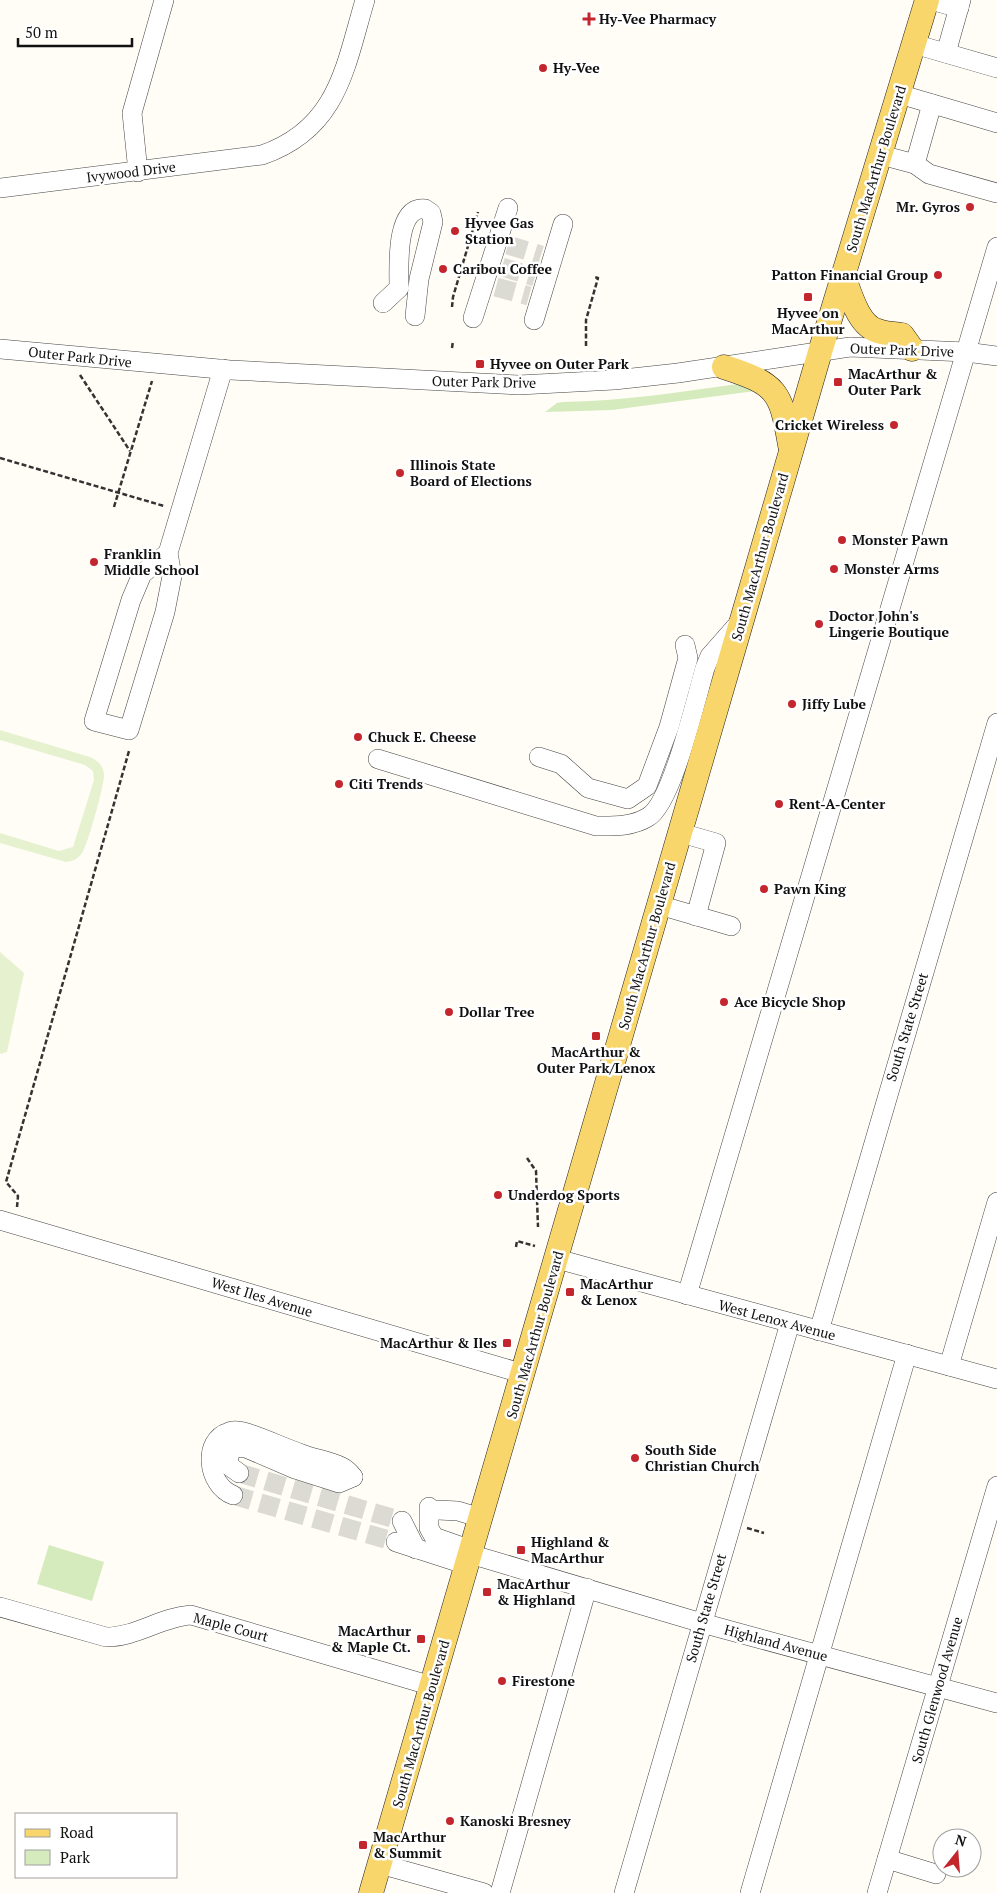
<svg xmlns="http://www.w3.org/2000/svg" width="997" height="1893" font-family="'PT Serif',serif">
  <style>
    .green { fill: #d5ebbd }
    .pitch { fill: #e6f2cf }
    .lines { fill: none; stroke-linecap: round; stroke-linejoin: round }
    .minor-tunnel { stroke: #dbdad3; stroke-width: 19; stroke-dasharray: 19 9; stroke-linecap: butt }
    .minor-casing { stroke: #444; stroke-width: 20 }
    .major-casing { stroke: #222; stroke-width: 25 }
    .path { stroke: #333; stroke-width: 2.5; stroke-dasharray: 5 2.5; stroke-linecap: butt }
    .minor { stroke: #fff; stroke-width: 19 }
    .major { stroke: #f9d66b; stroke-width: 24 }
    .poi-dot { fill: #c4262e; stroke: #fff; stroke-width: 2 }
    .labels { text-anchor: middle; stroke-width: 5; stroke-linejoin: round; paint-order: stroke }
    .poi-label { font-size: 14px; font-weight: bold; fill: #111; stroke: #fff; text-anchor: start }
    .street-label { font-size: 14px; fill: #111; stroke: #fff }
  </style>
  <rect width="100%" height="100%" fill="#fffdf5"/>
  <!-- green -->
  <g class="green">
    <path d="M738 384 755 391 612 410 545 412 557 403 563 402C622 401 680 392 738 384Z"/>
    <polygon points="49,1545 104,1562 92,1601 37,1584"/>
  </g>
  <!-- pitch -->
  <g class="pitch">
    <path d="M0 730 90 757C97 760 103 765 104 774 105 783 88 844 82 853 78 859 73 861 66 862L0 843V833L59 851 73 847 94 780 93 771 85 765 0 740Z"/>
    <polygon points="0,952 24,973 7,1052 0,1054"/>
  </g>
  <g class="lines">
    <!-- minor-tunnel -->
    <g class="minor-tunnel">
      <polyline points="508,245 541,255"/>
      <polyline points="502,267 535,277"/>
      <polyline points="496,287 529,296"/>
      <polyline points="239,1473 402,1521"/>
      <polyline points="233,1495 396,1542"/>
    </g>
    <!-- minor casing -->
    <g class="minor-casing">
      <g id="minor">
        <polyline points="931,0 959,8"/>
        <polyline points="914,44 997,68"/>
        <polyline points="946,53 961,0"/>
        <polyline points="899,94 997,123"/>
        <polyline points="881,155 915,164 932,104"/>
        <polyline points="915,164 929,174 997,193"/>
        <polyline points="138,172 132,113 164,0"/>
        <path d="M0 188 262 155C338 129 345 67 365 0"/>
        <path d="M383 303 399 288C399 268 395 205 425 209L431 213 433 222 419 279 415 316"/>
        <polyline points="473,318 508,208"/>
        <polyline points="534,320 563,224"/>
        <polyline points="0,349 230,370 519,385 614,380 678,373 850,347 966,352 997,356"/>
        <polyline points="168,553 142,574 131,600 94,721 129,730 165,612 172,576 168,553 223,369"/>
        <polyline points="539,757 561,764 588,788 628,799 647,786 669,727 688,658 685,645"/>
        <path d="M378 759 596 826C613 826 632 827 648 817 672 804 696 698 705 668L710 656 739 623"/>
        <polyline points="681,833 716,843 696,916"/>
        <polyline points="659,905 731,926"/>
        <polyline points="0,1220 524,1374"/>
        <polyline points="557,1259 997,1379"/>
        <polyline points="687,1295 997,247"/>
        <polyline points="819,1331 997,723"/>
        <polyline points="949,1366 997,1202"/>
        <polyline points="239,1473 228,1465 230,1451 238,1447 246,1448 295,1469 339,1483 353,1477"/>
        <path d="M233 1495C207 1485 202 1440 229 1432 233 1430 240 1431 244 1432 264 1438 282 1447 302 1454 315 1459 330 1461 342 1467 346 1469 350 1473 353 1477"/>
        <polyline points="429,1507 429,1528 434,1537 471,1550"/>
        <polyline points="438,1510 458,1511 481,1518"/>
        <polyline points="402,1521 416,1549"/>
        <polyline points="396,1542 467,1565"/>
        <polyline points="470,1554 702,1623 997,1703"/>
        <path d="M0 1607 106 1637C137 1637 161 1617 191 1615L432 1686"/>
        <polyline points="887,1859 936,1874"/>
        <polyline points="380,1864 484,1893"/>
        <polyline points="500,1893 587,1588"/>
        <polyline points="624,1893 790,1323"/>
        <polyline points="750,1893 907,1354"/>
        <polyline points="877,1893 997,1486"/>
      </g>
    </g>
    <!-- major casing -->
    <g class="major-casing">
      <g id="major">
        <path d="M843 275C850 293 858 326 878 331 886 334 895 334 902 335L912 349"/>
        <path d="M724 367C777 384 781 391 790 445"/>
        <polyline points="371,1893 820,352 927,0"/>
      </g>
    </g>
    <!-- path -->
    <g class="path">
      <polyline points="452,307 453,297 478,212"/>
      <polyline points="586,346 586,320 598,278 594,277"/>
      <polyline points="452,348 453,341"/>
      <polyline points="80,375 130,451"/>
      <polyline points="0,458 164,506"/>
      <polyline points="114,507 152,381"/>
      <polyline points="527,1158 536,1171 538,1227"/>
      <polyline points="17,1207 18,1196 6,1182 129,751"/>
      <polyline points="516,1247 517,1241 535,1246"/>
      <polyline points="747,1528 764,1533"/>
    </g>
    <!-- minor -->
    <use href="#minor" class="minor"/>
    <!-- major -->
    <use href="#major" class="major"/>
  </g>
  <!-- markers -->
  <g class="poi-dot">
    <path d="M586.5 11.5h5v5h5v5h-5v5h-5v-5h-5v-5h5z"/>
    <circle cx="543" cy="68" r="5"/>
    <circle cx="970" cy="207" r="5"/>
    <circle cx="455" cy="231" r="5"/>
    <circle cx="443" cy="269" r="5"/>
    <circle cx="938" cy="275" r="5"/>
    <rect x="803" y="292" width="10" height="10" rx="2.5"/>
    <rect x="475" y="359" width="10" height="10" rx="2.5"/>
    <rect x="833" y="377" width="10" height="10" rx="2.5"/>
    <circle cx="894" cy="425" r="5"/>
    <circle cx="400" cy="473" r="5"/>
    <circle cx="842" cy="540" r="5"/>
    <circle cx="94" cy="562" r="5"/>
    <circle cx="834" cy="569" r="5"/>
    <circle cx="819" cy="624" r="5"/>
    <circle cx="792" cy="704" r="5"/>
    <circle cx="358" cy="737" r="5"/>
    <circle cx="339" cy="784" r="5"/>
    <circle cx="779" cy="804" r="5"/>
    <circle cx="764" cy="889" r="5"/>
    <circle cx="724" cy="1002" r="5"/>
    <circle cx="449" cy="1012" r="5"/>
    <rect x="591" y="1031" width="10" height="10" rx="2.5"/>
    <circle cx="498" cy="1195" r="5"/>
    <rect x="565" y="1287" width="10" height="10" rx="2.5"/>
    <rect x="502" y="1338" width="10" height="10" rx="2.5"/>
    <circle cx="635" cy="1458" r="5"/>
    <rect x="516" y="1545" width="10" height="10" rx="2.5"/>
    <rect x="482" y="1587" width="10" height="10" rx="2.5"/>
    <rect x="416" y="1634" width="10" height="10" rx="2.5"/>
    <circle cx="502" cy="1681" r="5"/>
    <circle cx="450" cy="1821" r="5"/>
    <rect x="358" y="1840" width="10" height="10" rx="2.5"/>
  </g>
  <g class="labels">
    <!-- poi labels -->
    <g class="poi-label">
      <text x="599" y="24">Hy-Vee Pharmacy</text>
      <text x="553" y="73">Hy-Vee</text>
      <text x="960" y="212" text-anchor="end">Mr. Gyros</text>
      <text x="465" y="228">Hyvee Gas<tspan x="465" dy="16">Station</tspan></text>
      <text x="453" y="274">Caribou Coffee</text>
      <text x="928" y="280" text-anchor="end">Patton Financial Group</text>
      <text x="808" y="318" text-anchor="middle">Hyvee on<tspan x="808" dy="16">MacArthur</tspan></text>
      <text x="490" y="369">Hyvee on Outer Park</text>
      <text x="848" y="379">MacArthur &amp;<tspan x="848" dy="16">Outer Park</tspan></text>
      <text x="884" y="430" text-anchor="end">Cricket Wireless</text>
      <text x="410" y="470">Illinois State<tspan x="410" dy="16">Board of Elections</tspan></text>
      <text x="852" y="545">Monster Pawn</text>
      <text x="104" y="559">Franklin<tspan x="104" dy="16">Middle School</tspan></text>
      <text x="844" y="574">Monster Arms</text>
      <text x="829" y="621">Doctor John's<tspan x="829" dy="16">Lingerie Boutique</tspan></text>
      <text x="802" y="709">Jiffy Lube</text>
      <text x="368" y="742">Chuck E. Cheese</text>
      <text x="349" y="789">Citi Trends</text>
      <text x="789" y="809">Rent-A-Center</text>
      <text x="774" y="894">Pawn King</text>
      <text x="734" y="1007">Ace Bicycle Shop</text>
      <text x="459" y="1017">Dollar Tree</text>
      <text x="596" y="1057" text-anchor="middle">MacArthur &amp;<tspan x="596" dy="16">Outer Park/Lenox</tspan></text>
      <text x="508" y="1200">Underdog Sports</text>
      <text x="580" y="1289">MacArthur<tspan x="580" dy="16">&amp; Lenox</tspan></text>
      <text x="497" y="1348" text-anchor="end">MacArthur &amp; Iles</text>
      <text x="645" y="1455">South Side<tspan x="645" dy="16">Christian Church</tspan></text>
      <text x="531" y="1547">Highland &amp;<tspan x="531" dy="16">MacArthur</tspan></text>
      <text x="497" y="1589">MacArthur<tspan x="497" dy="16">&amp; Highland</tspan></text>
      <text x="411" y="1636" text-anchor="end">MacArthur<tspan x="411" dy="16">&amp; Maple Ct.</tspan></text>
      <text x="512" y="1686">Firestone</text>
      <text x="460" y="1826">Kanoski Bresney</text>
      <text x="373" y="1842">MacArthur<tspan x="373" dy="16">&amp; Summit</tspan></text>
    </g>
    <!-- street labels -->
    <g class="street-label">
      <text transform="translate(876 169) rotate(-73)" y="5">South MacArthur Boulevard</text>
      <text transform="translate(131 172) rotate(-7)" y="5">Ivywood Drive</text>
      <text transform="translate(902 350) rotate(2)" y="5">Outer Park Drive</text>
      <text transform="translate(80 357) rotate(6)" y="5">Outer Park Drive</text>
      <text transform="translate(484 382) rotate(1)" y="5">Outer Park Drive</text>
      <text transform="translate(760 557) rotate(-74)" y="5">South MacArthur Boulevard</text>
      <text transform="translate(647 946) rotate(-74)" y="5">South MacArthur Boulevard</text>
      <text transform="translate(907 1027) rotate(-73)" y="5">South State Street</text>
      <text transform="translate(262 1297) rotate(17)" y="5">West Iles Avenue</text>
      <text transform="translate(777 1320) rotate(15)" y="5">West Lenox Avenue</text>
      <text transform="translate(535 1335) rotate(-74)" y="5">South MacArthur Boulevard</text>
      <text transform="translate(706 1608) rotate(-74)" y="5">South State Street</text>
      <text transform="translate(231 1627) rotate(15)" y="5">Maple Court</text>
      <text transform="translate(776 1643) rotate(15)" y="5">Highland Avenue</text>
      <text transform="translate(937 1690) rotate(-74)" y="5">South Glenwood Avenue</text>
      <text transform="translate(421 1724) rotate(-74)" y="5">South MacArthur Boulevard</text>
    </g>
  </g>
  <!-- legend -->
  <rect x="15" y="1813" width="162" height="65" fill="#ffffff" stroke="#a0a0a0"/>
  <rect x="25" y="1829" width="25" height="8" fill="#f9d66b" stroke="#a0a0a0"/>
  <text x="60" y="1838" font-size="15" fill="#111111">Road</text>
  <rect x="25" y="1850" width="25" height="15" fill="#d5ebbd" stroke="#a0a0a0"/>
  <text x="60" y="1863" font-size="15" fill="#111111">Park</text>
  <!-- north arrow -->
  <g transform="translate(957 1853) rotate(17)"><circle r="24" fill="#ffffff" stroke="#a0a0a0"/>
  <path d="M0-4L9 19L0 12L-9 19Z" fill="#c4262e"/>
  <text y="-8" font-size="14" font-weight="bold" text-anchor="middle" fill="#111111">N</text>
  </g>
  <!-- scale -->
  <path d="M18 38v8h114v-8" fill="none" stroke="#111111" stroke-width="2.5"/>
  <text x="25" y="38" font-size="15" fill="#111111" stroke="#ffffff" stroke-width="4" paint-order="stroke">50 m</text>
</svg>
